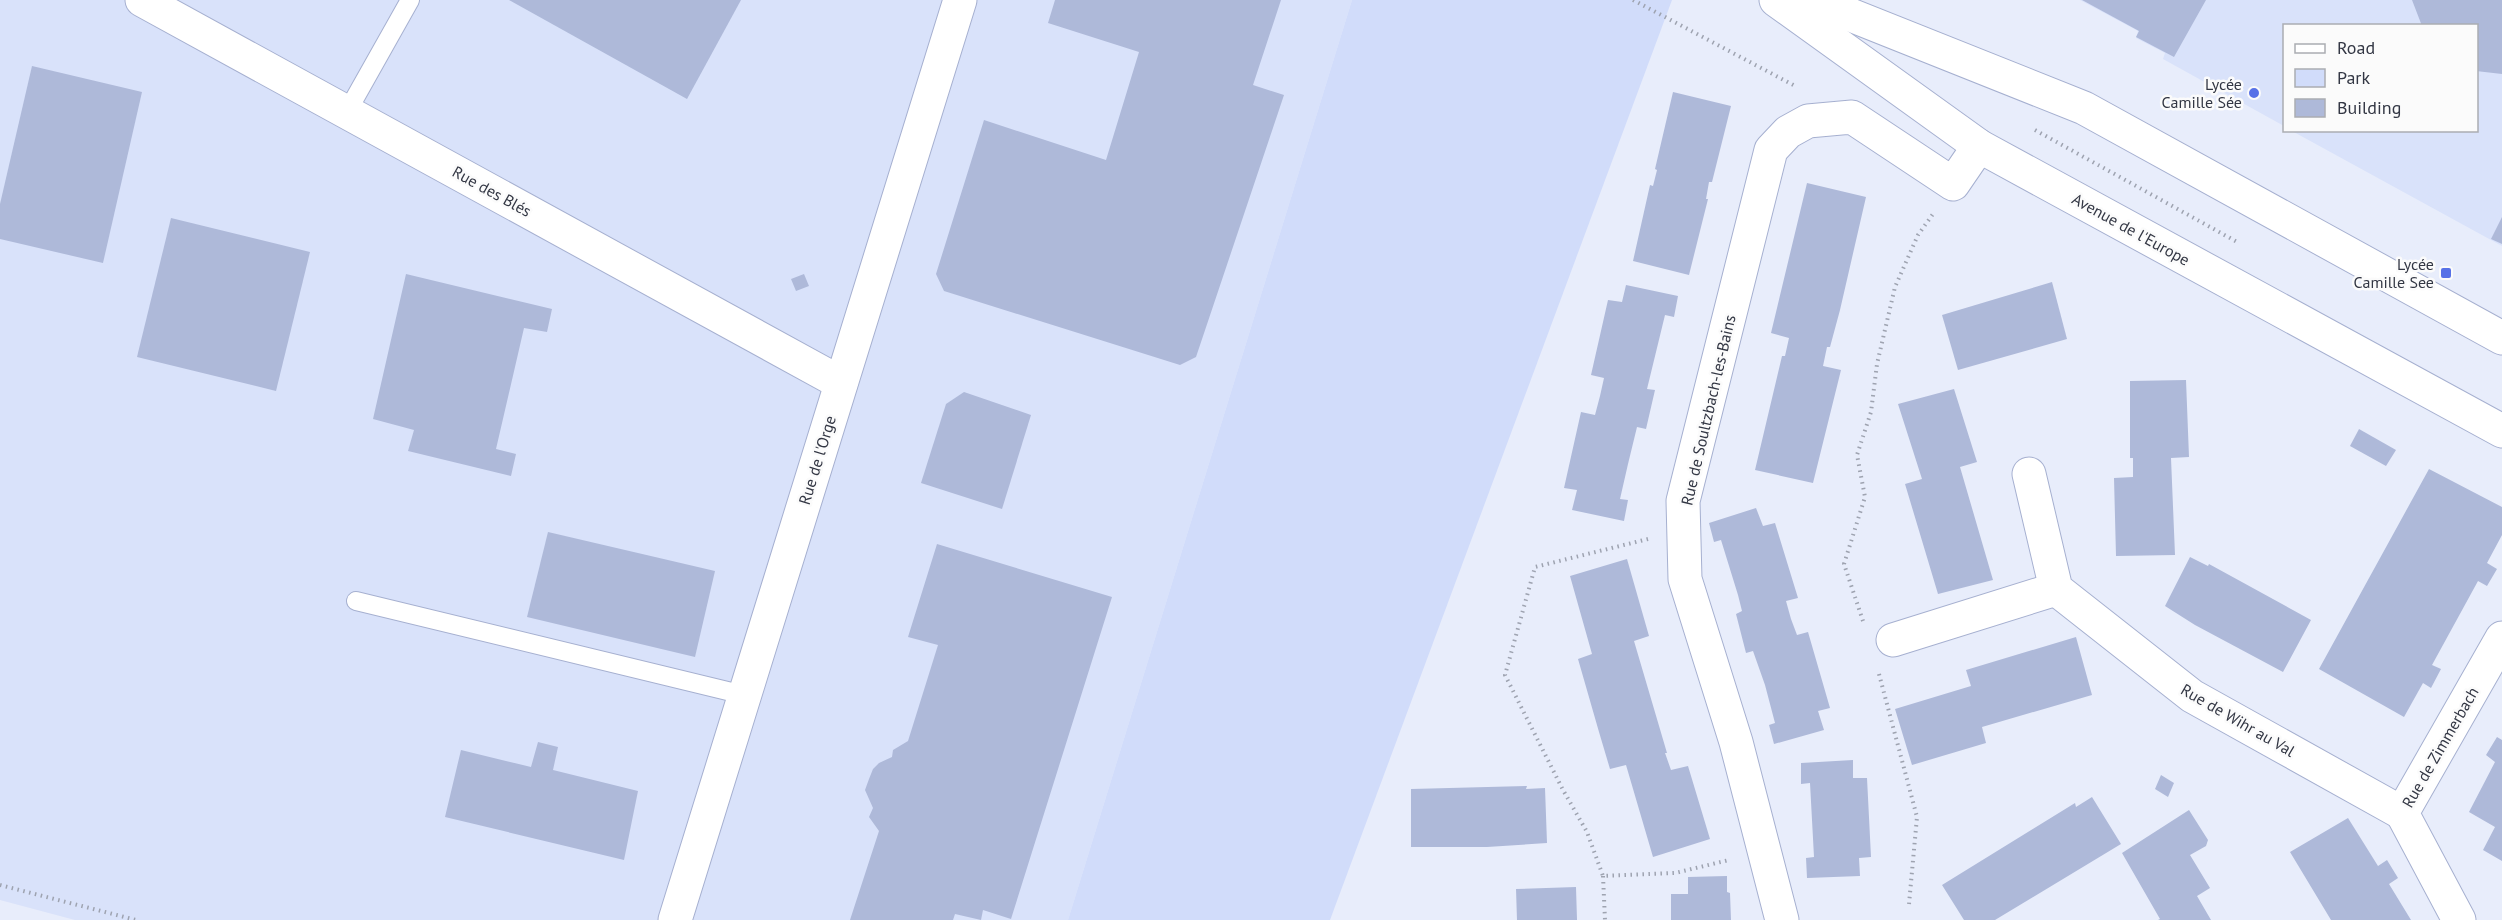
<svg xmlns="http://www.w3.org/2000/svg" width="2502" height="920" font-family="'PT Sans',sans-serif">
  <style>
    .built { fill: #d9e2fa }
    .green { fill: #d1dcfa }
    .building { fill: #aeb9d9 }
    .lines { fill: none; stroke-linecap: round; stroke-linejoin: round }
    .lane-casing { stroke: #a6b0d0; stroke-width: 20 }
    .street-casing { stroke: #a6b0d0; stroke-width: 35 }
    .secondary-casing { stroke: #a6b0d0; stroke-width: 35 }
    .path { stroke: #9ea3b0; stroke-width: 4; stroke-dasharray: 1.5 4.5; stroke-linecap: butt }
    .lane { stroke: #fff; stroke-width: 18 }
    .street { stroke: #fff; stroke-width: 33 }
    .secondary { stroke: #fff; stroke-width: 33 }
    .poi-dot { fill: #5771e7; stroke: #fbfbfb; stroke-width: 2 }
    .labels { text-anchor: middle; stroke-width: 5; stroke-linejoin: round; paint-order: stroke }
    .poi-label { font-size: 16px; fill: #333744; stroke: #fbfbfb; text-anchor: end }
    .street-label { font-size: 16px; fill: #333744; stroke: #fbfbfb }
  </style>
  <rect width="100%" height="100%" fill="#e8edfb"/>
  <!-- built -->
  <g class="built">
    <polygon points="0,0 1352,0 1068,920 75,920 0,900"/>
    <polygon points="2080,0 2502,0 2502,246 2292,131 2476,130 2476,26 2284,26 2284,126 2163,59 2165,53 2136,38 2138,31"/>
  </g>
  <!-- green -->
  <polygon class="green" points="1352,0 1672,0 1330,920 1068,920"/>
  <!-- building -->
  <g class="building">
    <polygon points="509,0 741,0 687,99"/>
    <polygon points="1055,0 1281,0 1253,85 1284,95 1196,357 1180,365 944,291 936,274 984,120 1106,160 1139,52 1048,23"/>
    <polygon points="2082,0 2206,0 2174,57 2136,37 2139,31"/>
    <polygon points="2412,0 2502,0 2502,74 2476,71 2476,26 2422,26"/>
    <polygon points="32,66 142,92 103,263 0,239 0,204"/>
    <polygon points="1673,92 1731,106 1712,182 1709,182 1706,199 1708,199 1689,275 1633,261 1650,185 1653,186 1657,170 1655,169"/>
    <polygon points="1807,183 1866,197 1840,310 1830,347 1827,347 1823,366 1841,370 1813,483 1755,470 1782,356 1785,356 1789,338 1771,333"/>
    <polygon points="2502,217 2502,244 2491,239"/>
    <polygon points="171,218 310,252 276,391 137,357"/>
    <polygon points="406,274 552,309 547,332 524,328 496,449 516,454 511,476 408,451 414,430 373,419"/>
    <polygon points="804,274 809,286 796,291 791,279"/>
    <polygon points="2052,282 2067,339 1958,370 1942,315"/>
    <polygon points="1626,285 1678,296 1674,317 1665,315 1647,389 1655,390 1646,429 1637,427 1628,464 1620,499 1628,500 1624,521 1572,510 1577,490 1564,488 1581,412 1595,415 1600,396 1604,378 1591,375 1608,300 1622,302"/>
    <polygon points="2186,380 2189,457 2171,458 2175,555 2116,556 2114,478 2133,477 2133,458 2130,458 2130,381"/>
    <polygon points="1954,389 1977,462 1960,467 1993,580 1938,594 1905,484 1922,479 1898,404"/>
    <polygon points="964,392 1031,415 1002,509 921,483 946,404"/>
    <polygon points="2359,429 2396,450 2386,466 2350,446"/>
    <polygon points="2429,469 2502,507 2502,535 2487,563 2497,569 2487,586 2478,581 2432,665 2441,669 2431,688 2423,683 2404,717 2319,669"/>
    <polygon points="1756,508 1763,526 1775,523 1798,598 1786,601 1791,619 1797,635 1808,632 1830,708 1818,711 1824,730 1774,744 1769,725 1775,723 1765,685 1753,651 1746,653 1736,614 1742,611 1738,595 1721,540 1714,542 1709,523"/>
    <polygon points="548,532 715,571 695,657 527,617"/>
    <polygon points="937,544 1112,597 1011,919 983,910 981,920 955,914 953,920 850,920 879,831 869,817 873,808 865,790 869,779 873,769 879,763 892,757 893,750 908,741 938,645 908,637"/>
    <polygon points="2190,557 2208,566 2209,564 2311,620 2283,672 2195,625 2165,606"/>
    <polygon points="1627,559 1649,636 1634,641 1667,753 1665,753 1671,770 1688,766 1710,839 1653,857 1626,765 1610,769 1599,732 1578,659 1592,654 1570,576"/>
    <polygon points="2076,637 2092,695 1982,727 1986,743 1912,765 1895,709 1971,686 1966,670"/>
    <polygon points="2497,737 2502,740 2502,861 2483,850 2495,827 2469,812 2495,762 2486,755"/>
    <polygon points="538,742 558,747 553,770 638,791 624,860 445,817 461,750 531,767"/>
    <polygon points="1853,760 1853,778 1867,778 1871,857 1859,858 1860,876 1807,878 1806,858 1814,857 1810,783 1801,784 1801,763"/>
    <polygon points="2161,775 2174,783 2168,797 2155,789"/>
    <polygon points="1527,786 1526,789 1545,788 1547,843 1487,847 1411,847 1411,789"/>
    <polygon points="2092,797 2121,844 1995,920 1964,920 1942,885 2075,803 2076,807"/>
    <polygon points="2189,810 2208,840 2206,846 2190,855 2210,888 2197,896 2211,920 2158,920 2160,919 2122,853"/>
    <polygon points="2348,818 2378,866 2387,860 2398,878 2389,884 2411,920 2331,920 2290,852"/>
    <polygon points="1727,876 1727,892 1730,893 1731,920 1671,920 1671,894 1688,894 1688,877"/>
    <polygon points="1576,887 1577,920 1517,920 1516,889"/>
  </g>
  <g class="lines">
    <!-- lane casing -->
    <g class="lane-casing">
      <g id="lane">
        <polyline points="347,112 410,0"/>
        <polyline points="356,601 744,695"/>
      </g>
    </g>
    <!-- street casing -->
    <g class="street-casing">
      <g id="street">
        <polyline points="142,0 841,383"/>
        <polyline points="2029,474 2056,589 2192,696 2402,813"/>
        <polyline points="1893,640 2056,589"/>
        <polyline points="675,920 960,0"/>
        <polyline points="1782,920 1736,742 1685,579 1683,501 1771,150 1788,132 1808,121 1852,117 1953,184 1979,146"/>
        <polyline points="2459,920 2402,813 2502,638"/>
      </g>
    </g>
    <!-- secondary casing -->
    <g class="secondary-casing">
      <g id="secondary">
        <polyline points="1776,0 1979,146 2502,431"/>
        <polyline points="1813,0 2084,108 2502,338"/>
      </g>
    </g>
    <!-- path -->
    <g class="path">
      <polyline points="1633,0 1797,87"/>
      <polyline points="2035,130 2239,243"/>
      <polyline points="1648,539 1535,567 1505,675 1563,790 1587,832 1603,876 1675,873 1729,860"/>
      <polyline points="1863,621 1844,564 1865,497 1857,455 1871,412 1877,364 1895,287 1918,235 1933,214"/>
      <polyline points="1879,674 1917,817 1909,904"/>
      <polyline points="1603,876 1605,920"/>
      <polyline points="0,885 136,920"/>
    </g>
    <!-- lane -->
    <use href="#lane" class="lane"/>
    <!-- street -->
    <use href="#street" class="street"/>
    <!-- secondary -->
    <use href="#secondary" class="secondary"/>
  </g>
  <!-- markers -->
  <g class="poi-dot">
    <circle cx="2254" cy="93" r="6"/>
    <rect x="2440" y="267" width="12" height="12" rx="3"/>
  </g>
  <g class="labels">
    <!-- poi labels -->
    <g class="poi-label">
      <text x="2242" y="90">Lycée<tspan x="2242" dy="18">Camille Sée</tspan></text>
      <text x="2434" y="270">Lycée<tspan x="2434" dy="18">Camille See</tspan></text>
    </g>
    <!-- street labels -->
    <g class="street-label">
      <text transform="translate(492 191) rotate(29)" y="6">Rue des Blés</text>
      <text transform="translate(2131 229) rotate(29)" y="6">Avenue de l'Europe</text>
      <text transform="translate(1708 410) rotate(-77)" y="6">Rue de Soultzbach-les-Bains</text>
      <text transform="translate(817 460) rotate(-73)" y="6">Rue de l'Orge</text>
      <text transform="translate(2238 720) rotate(30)" y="6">Rue de Wihr au Val</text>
      <text transform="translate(2440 747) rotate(-60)" y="6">Rue de Zimmerbach</text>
    </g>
  </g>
  <!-- legend -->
  <rect x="2283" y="24" width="195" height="108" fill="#fbfbfb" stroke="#abadb2" stroke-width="1.5"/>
  <rect x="2295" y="44" width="30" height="9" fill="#ffffff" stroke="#abadb2" stroke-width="1.5"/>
  <text x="2337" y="54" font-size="18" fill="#333744">Road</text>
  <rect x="2295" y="69" width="30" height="18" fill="#d1dcfa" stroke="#abadb2" stroke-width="1.5"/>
  <text x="2337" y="84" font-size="18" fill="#333744">Park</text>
  <rect x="2295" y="99" width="30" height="18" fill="#aeb9d9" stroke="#abadb2" stroke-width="1.5"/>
  <text x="2337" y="114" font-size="18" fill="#333744">Building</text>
</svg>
